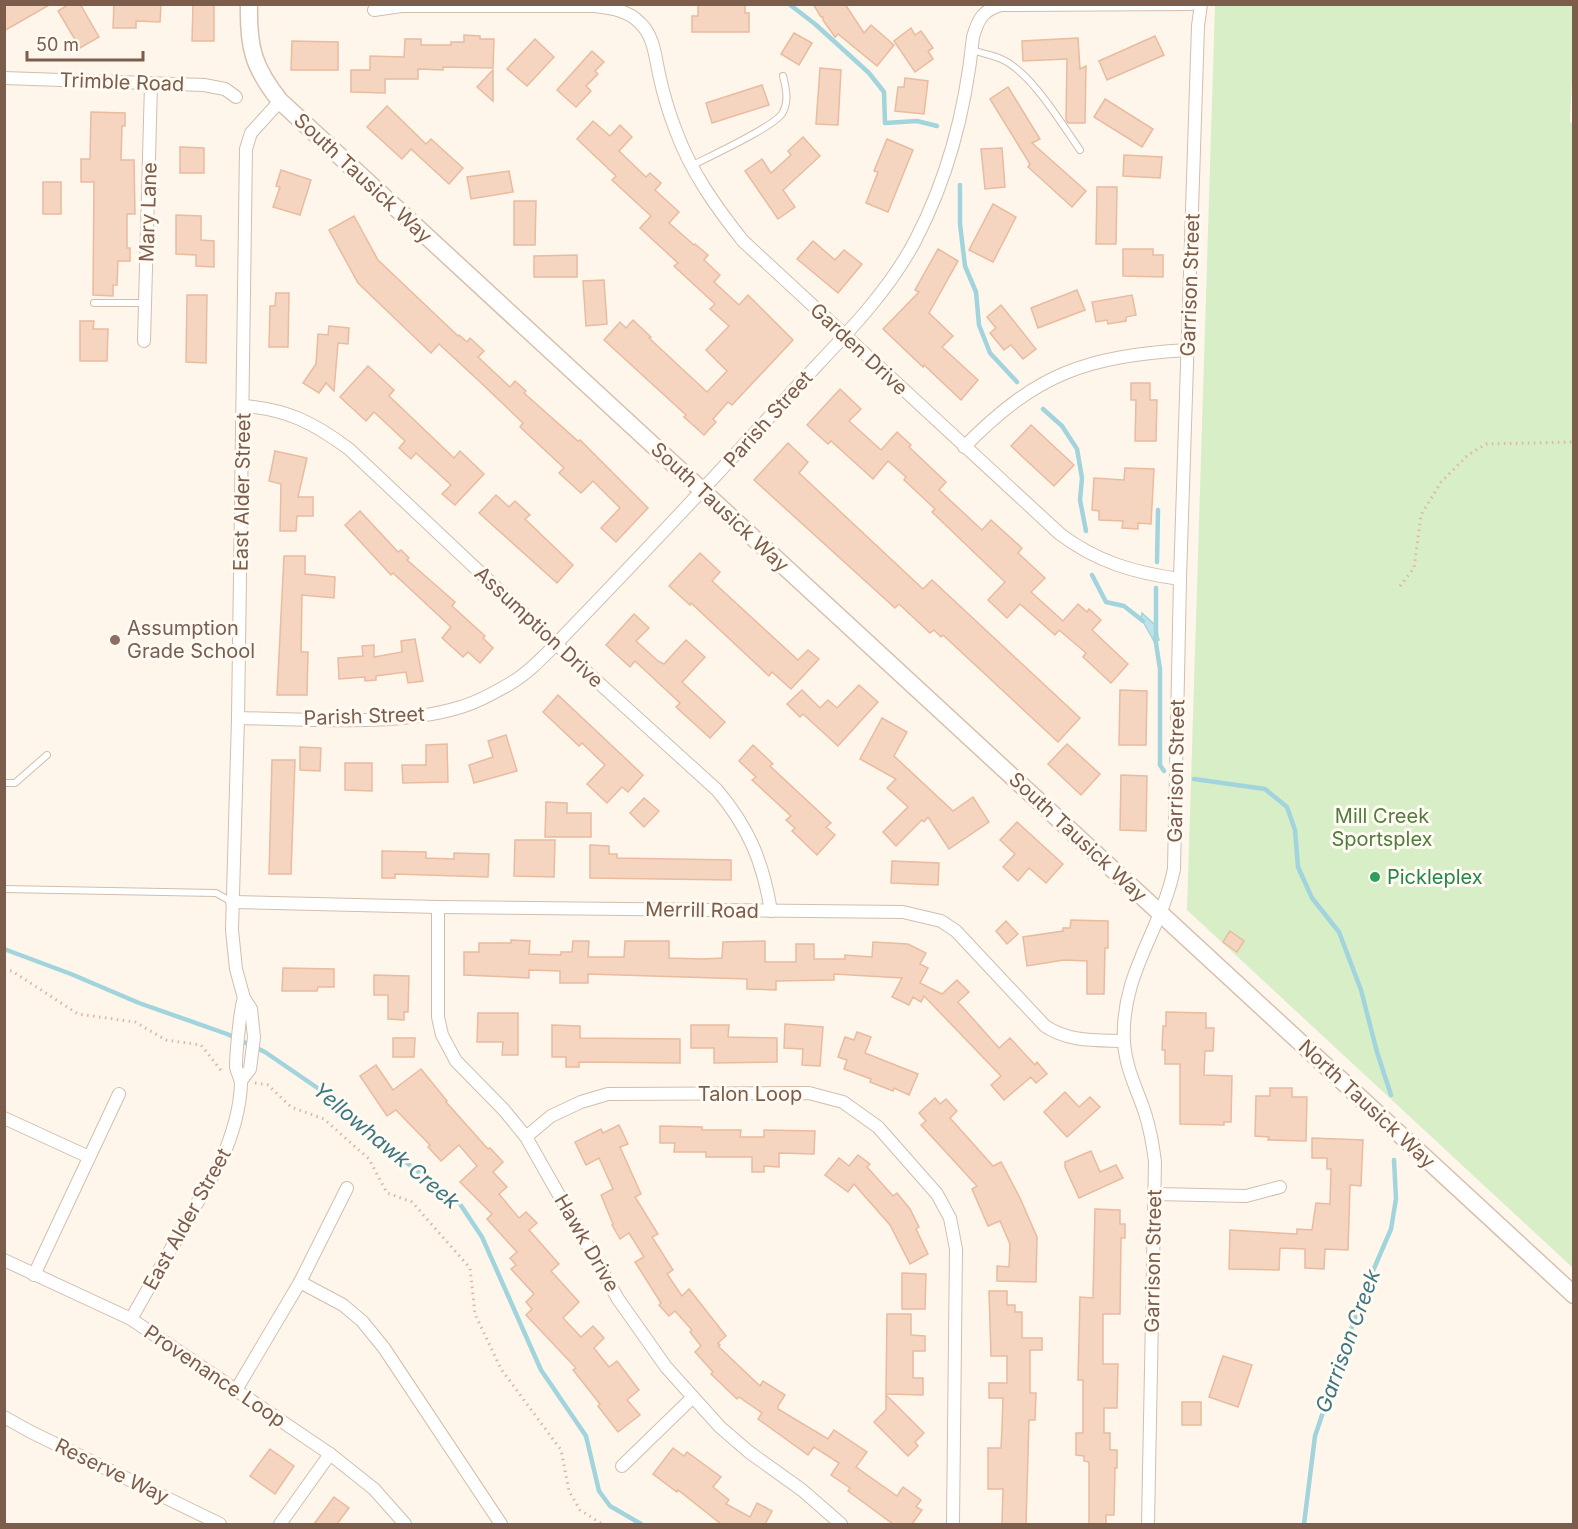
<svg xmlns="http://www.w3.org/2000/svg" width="1578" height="1529" font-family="Inter,sans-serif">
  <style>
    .green { fill: #d7eec7 }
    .water { fill: #bce4ea; stroke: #a2d4dd; stroke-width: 1.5 }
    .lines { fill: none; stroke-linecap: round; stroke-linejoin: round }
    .stream { stroke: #a2d4dd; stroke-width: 4.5 }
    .building { fill: #f5d5c0; stroke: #e9bb9f; stroke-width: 1.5 }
    .service-casing { stroke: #d2beae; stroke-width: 8 }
    .minor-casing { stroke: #d2beae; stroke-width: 14 }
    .secondary-casing { stroke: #d8c0ae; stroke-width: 19 }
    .path { stroke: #dbb8a2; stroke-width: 3; stroke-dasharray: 1.5 4.5; stroke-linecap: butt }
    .service { stroke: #fff; stroke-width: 6 }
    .minor { stroke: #fff; stroke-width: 12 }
    .secondary { stroke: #fff; stroke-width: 16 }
    .education-dot { fill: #8d6e63; stroke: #fffaf2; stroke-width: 2 }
    .leisure-dot { fill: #2e9e5b; stroke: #fffaf2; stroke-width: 2 }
    .labels { text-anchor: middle; stroke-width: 6; stroke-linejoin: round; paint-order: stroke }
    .street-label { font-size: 20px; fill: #7c5c4b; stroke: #fffaf2 }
    .education-label { font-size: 20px; fill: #785e54; stroke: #fffaf2; text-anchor: start }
    .park-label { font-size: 20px; fill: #517c3e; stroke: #fffaf2 }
    .leisure-label { font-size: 20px; fill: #27864d; stroke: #fffaf2; text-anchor: start }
    .water-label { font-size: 21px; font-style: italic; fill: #3c7682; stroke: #fffaf2 }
  </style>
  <rect width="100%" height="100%" fill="#fef6eb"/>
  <!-- green -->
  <polygon class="green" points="1215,5 1573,5 1573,58 1570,122 1574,126 1573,1268 1187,910"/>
  <!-- water -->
  <polygon class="water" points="1142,613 1155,625 1159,640 1155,643 1141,618"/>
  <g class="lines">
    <!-- stream -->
    <g class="stream">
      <polyline points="789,4 815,24 869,73 884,92 885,123 917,121 937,126"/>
      <polyline points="960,185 960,224 965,266 976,292 979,325 990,353 1017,382"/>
      <polyline points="1043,409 1062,426 1077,449 1082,478 1080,500 1086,531"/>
      <polyline points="1157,562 1158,510"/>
      <polyline points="1092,575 1106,602 1124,606 1143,621"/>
      <polyline points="1156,588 1156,634"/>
      <polyline points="1155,637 1160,669 1160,765 1164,771"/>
      <polyline points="1194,779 1265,789 1287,807 1295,830 1298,867 1312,898 1339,932 1361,990 1377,1052 1391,1095"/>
      <polyline points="4,949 71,974 139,1003 227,1034 265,1052 319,1089 407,1163 460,1204 482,1237 541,1370 586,1436 599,1491 610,1506 641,1524"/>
      <polyline points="1304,1524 1315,1436 1363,1294 1391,1229 1396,1199 1394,1160"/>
    </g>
  </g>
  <!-- building -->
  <g class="building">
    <polygon points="4,4 51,4 4,31"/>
    <polygon points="69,4 80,4 99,37 80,48 58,11"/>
    <polygon points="114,4 161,4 160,22 136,21 136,28 113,28"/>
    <polygon points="193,4 214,4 214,41 192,41"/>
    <polygon points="698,4 745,4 745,13 749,13 749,32 692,32 692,16 698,16"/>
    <polygon points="813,4 845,4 864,33 871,25 894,45 877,66 838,34 835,37 823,20 823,17 821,17"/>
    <polygon points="911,28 915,35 921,31 933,48 928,51 933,59 915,72 894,41"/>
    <polygon points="794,33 812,43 799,65 781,54"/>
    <polygon points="464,35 480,36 480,39 494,39 493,68 443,67 443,70 418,69 418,79 385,79 385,93 351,92 351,70 370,70 370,56 404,57 405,39 421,39 421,45 451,45 451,42 464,42"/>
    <polygon points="1155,36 1164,55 1107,80 1099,61"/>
    <polygon points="1078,38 1080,69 1086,66 1085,123 1068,123 1066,120 1067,59 1023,61 1022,41"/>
    <polygon points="535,39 554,57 527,86 507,69"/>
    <polygon points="292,41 338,42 338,70 291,70"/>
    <polygon points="592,51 604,62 595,71 598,74 586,86 591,91 576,107 557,90"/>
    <polygon points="820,68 841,70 838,125 816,124"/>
    <polygon points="493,70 493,101 477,87"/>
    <polygon points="905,78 928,81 924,114 895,111 898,87 904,87"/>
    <polygon points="762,85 769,105 712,123 706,103"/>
    <polygon points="1008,87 1040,139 1032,143 1086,191 1072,207 1028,167 1030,164 990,99"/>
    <polygon points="1105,99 1153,129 1142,147 1094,117"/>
    <polygon points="387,106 426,144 431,139 463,168 449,184 411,149 402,159 367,127"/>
    <polygon points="91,112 125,113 125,126 122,126 121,160 134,160 135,214 127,214 127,248 130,248 130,261 118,261 117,285 113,285 113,296 93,295 94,182 81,182 81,159 90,159"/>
    <polygon points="593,121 610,136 620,125 632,137 619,151 646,177 650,173 661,183 655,190 679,212 669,223 694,245 695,244 708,255 704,260 720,275 714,282 739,305 748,295 793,340 732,405 728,402 713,419 716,422 704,435 684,417 686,415 604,340 620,322 626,328 633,320 651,337 649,338 707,392 727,371 706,350 729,326 710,309 715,304 674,266 678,263 640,228 651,216 612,180 616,176 577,139"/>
    <polygon points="803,137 820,156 783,190 795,207 778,219 745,171 762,159 771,173 791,155 788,151"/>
    <polygon points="887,139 913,150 888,212 866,203 878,172 874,171"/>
    <polygon points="180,147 204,148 204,173 180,173"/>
    <polygon points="1002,148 1005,187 985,189 981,149"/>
    <polygon points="1124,155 1162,157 1160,178 1123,176"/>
    <polygon points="281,170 311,180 300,215 273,207 280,187 276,186"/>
    <polygon points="509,171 513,192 471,199 467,177"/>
    <rect x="43" y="182" width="18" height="32"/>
    <polygon points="1097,187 1117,187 1116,244 1096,244"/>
    <polygon points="514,201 536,201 535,245 514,245"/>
    <polygon points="993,204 1016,217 993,262 969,250"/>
    <polygon points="176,215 201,216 201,240 214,241 214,267 196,266 196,255 176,254"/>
    <polygon points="354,216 378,260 458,336 459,335 467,342 470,338 484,351 478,357 510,387 515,381 526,391 524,393 578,441 580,440 648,508 616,542 601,528 620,508 593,481 581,493 559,473 564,468 520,427 523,423 478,380 439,344 431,353 358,283 329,230"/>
    <polygon points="813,241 835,260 844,250 862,264 838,293 797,259"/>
    <polygon points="938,249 958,261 929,313 953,336 942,347 978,380 961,400 924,365 923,367 883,329 919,292 915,290"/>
    <polygon points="1123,249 1153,249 1153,255 1163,255 1163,277 1123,276"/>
    <polygon points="577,255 577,277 534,277 534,256"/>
    <polygon points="604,280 607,324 586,326 583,281"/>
    <polygon points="1077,290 1085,310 1038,328 1031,308"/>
    <polygon points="276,293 289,293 288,347 269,347 270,306 275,306"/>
    <polygon points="187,295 207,295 206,363 186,362"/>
    <polygon points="1132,295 1136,315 1126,317 1126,321 1108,324 1107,320 1096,322 1092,302"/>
    <polygon points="1001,305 1036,349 1023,359 1011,345 1004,350 990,333 996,328 987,317"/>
    <polygon points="80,321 94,321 93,329 108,329 107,361 80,361"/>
    <polygon points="329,326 349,328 348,344 338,343 334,391 326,383 319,393 303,383 316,364 318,334 328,335"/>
    <polygon points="368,366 394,390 389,396 454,458 460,451 484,474 455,505 442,494 451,485 416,453 411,459 399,448 405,441 374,412 366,421 340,397"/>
    <polygon points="1131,383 1150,383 1150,400 1157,400 1156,441 1135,441 1136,400 1131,400"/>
    <polygon points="840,389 861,409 849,421 881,450 897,432 911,445 909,447 946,482 939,490 982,530 991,520 1022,548 1018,553 1045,578 1031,592 1063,621 1078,604 1087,612 1089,609 1101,620 1092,630 1128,664 1111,683 1083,657 1086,653 1059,630 1055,635 1020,604 1007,618 988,600 1005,582 932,512 935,509 904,480 906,477 888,461 873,479 831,441 828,444 807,425"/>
    <polygon points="1031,425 1074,465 1054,486 1011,446"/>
    <polygon points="788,443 808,462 799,473 923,589 932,580 1080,718 1058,742 943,635 941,637 934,630 930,633 899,604 895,608 754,480"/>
    <polygon points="275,451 307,458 298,497 313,497 313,516 297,516 296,531 280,531 281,484 269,481"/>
    <polygon points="1125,468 1154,469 1151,524 1138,523 1138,529 1122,528 1123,521 1099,520 1099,511 1092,510 1094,478 1124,480"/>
    <polygon points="496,495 509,507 515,501 530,515 525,519 573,565 557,583 479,513"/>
    <polygon points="360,511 398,552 401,550 409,558 407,560 455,602 452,606 485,636 483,638 493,648 480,663 468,652 463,657 442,638 451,627 393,573 391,575 345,525"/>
    <polygon points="700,553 720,572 712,581 798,660 808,650 819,659 791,689 772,672 769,676 691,603 690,605 669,586"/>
    <polygon points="284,556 305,556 305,574 335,577 334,598 302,595 301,652 308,652 307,695 277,695"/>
    <polygon points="634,614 649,628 636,641 658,661 664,664 686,640 705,657 682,682 725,722 710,738 676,707 680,703 635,661 630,667 606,645"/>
    <polygon points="415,639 423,681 408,683 406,672 376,676 376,680 365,681 365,677 339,679 338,658 363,656 362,646 374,645 374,657 402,652 401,641"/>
    <polygon points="859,685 878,702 838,746 803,714 800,717 787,704 802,690 820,708 828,700 837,708"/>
    <polygon points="1120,690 1147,691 1146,745 1119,745"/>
    <polygon points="558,695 643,775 628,792 622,787 607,803 587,784 605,765 582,743 579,746 543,712"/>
    <polygon points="882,718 907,732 894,756 953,811 973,797 989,822 949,849 928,817 924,822 922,820 896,846 883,832 908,807 887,788 896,779 860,759"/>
    <polygon points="506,735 517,771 474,783 469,765 493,757 488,741"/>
    <polygon points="447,744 448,782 403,783 402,765 426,765 426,745"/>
    <polygon points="1067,744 1100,774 1081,795 1048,764"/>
    <polygon points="753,745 773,764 770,766 831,823 826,827 835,835 817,855 792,831 795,828 786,820 791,816 752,780 756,777 739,761"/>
    <polygon points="300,747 321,748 320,771 300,770"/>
    <polygon points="272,760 295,760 291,874 269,874"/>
    <polygon points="345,763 372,763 372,791 345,790"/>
    <polygon points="1121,775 1147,776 1146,831 1120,830"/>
    <polygon points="644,798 659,811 644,827 630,813"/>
    <polygon points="546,802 567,803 567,813 591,813 591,837 545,837"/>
    <polygon points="1017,822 1063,864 1046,883 1029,868 1018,881 1003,867 1015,854 1000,840"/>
    <polygon points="515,840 555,840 554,877 514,876"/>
    <polygon points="590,845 609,846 609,854 617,854 617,858 731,860 731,880 590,878"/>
    <polygon points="382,851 426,852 426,858 454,859 454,853 489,854 488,877 395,874 395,878 382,878"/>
    <polygon points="892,861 939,863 938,885 891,883"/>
    <polygon points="1071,920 1108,921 1108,948 1105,948 1104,994 1087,994 1087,961 1064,960 1027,966 1023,937 1063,931 1063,928 1070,928"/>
    <polygon points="1006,921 1018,934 1007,944 996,931"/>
    <polygon points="1230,931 1244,941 1237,952 1223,942"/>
    <polygon points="511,940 530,941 529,954 561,955 561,952 572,952 573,941 589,941 588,957 624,957 625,941 669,941 669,958 703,959 722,958 723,942 765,941 765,962 796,962 796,944 814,944 814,959 845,959 845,955 872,957 873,942 908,944 926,953 920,964 928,968 920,983 942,994 957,980 969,992 958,1002 999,1048 1010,1038 1035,1065 1037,1062 1047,1074 1036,1083 1031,1077 1004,1100 991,1085 1001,1076 924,996 921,1002 913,997 909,1005 892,997 902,978 834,974 834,980 776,981 776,990 747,989 747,979 588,974 588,983 560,983 560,971 529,970 529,978 464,975 464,952 479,952 479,943 511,943"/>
    <polygon points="283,968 334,969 334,987 318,987 317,991 282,991"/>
    <polygon points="374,975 409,976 408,1012 404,1012 404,1020 388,1019 388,995 374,995"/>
    <polygon points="1166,1012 1206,1013 1206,1028 1214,1028 1213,1051 1205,1051 1204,1075 1232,1076 1231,1122 1224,1122 1224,1125 1180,1124 1180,1064 1165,1064 1165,1050 1162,1050 1163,1026 1166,1026"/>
    <polygon points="478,1013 518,1013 518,1055 502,1055 503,1042 477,1042"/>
    <polygon points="785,1024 823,1027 820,1066 802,1065 803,1049 784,1048"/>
    <polygon points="552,1025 580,1026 580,1038 680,1039 680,1063 579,1062 579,1067 566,1067 566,1057 552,1057"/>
    <polygon points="691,1025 729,1025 728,1037 777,1038 777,1062 714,1063 714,1048 691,1048"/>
    <polygon points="857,1032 871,1037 865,1053 918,1074 909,1095 894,1088 893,1091 870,1082 871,1079 844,1069 847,1060 838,1057 845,1037 854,1040"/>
    <polygon points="393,1038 415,1038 414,1057 393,1057"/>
    <polygon points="376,1065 393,1090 421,1069 447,1101 446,1102 488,1149 490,1148 503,1162 493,1172 507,1187 499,1194 519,1218 526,1212 537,1223 529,1230 559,1264 551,1271 579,1302 563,1318 581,1337 593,1326 604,1338 594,1348 609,1367 617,1361 639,1390 627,1400 640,1415 618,1432 598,1406 600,1404 573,1370 576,1368 526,1315 532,1309 526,1302 534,1294 511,1269 516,1265 510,1258 517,1252 487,1219 492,1214 460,1182 477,1166 459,1145 441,1161 428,1147 430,1145 396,1110 387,1116 360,1076"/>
    <polygon points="1270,1088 1292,1088 1292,1097 1307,1097 1306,1141 1268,1140 1269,1137 1255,1136 1256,1096 1270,1096"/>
    <polygon points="1065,1092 1079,1107 1090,1097 1100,1107 1067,1137 1044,1112"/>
    <polygon points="935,1098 940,1104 946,1099 957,1111 950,1118 993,1166 1001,1162 1020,1198 1037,1237 1036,1282 997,1281 997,1266 1009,1267 1010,1244 1000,1221 988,1226 972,1189 977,1186 921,1125 926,1121 919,1113"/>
    <polygon points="619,1125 628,1144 620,1147 641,1194 635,1197 658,1234 652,1237 673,1270 667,1274 682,1296 689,1289 726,1336 718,1343 720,1345 718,1346 760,1386 763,1381 785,1395 778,1406 778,1409 828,1439 834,1430 867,1452 856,1467 897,1496 903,1487 921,1500 916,1507 922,1510 912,1524 893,1524 848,1491 850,1488 831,1475 839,1463 814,1447 808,1455 758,1419 762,1413 739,1397 737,1399 711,1374 713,1372 695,1352 701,1346 690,1332 692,1330 675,1311 669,1316 659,1305 661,1303 635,1262 644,1257 629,1233 620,1239 612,1225 613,1224 601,1195 613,1189 599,1158 586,1165 575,1142 601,1129 603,1133"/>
    <polygon points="660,1126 702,1127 702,1130 741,1130 740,1137 764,1137 764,1130 815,1131 814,1154 779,1153 779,1167 764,1166 764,1172 752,1172 752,1157 706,1157 706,1152 674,1152 675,1143 660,1143"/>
    <polygon points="1312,1138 1363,1140 1361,1186 1350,1185 1348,1250 1325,1249 1324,1269 1305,1268 1305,1249 1280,1248 1279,1270 1229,1269 1230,1230 1297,1234 1297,1229 1312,1230 1316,1203 1330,1204 1331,1169 1327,1169 1327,1158 1312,1158"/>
    <polygon points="1091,1151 1100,1172 1116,1165 1123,1178 1079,1198 1065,1167 1065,1162"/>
    <polygon points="858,1155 870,1164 867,1167 893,1196 897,1193 910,1209 919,1227 916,1229 928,1254 910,1264 890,1225 854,1184 848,1192 825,1175 839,1158 849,1166"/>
    <polygon points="1095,1209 1120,1210 1120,1224 1125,1224 1125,1238 1121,1238 1120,1314 1103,1314 1103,1364 1118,1364 1117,1408 1104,1408 1104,1433 1110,1433 1110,1450 1117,1450 1117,1468 1115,1468 1114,1515 1106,1515 1106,1524 1089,1524 1089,1462 1084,1461 1084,1456 1076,1455 1076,1433 1083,1433 1083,1380 1078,1380 1080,1297 1093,1298"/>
    <polygon points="902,1273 926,1274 925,1309 902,1309"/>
    <polygon points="989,1291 1007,1291 1007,1305 1015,1305 1015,1312 1022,1312 1022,1338 1042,1338 1042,1350 1030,1350 1030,1393 1036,1393 1035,1420 1029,1420 1026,1524 1002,1524 1003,1489 988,1489 988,1448 1001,1448 1002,1428 1003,1398 989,1398 989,1383 1007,1383 1007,1356 991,1356"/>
    <polygon points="887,1314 911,1314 911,1335 925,1336 925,1351 913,1351 913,1378 923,1378 923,1395 886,1394"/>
    <polygon points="1223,1356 1252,1365 1238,1407 1209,1397"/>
    <polygon points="886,1395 924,1433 915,1442 918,1446 908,1456 874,1422 886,1410"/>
    <rect x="1182" y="1402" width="19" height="23"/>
    <polygon points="673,1448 684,1456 687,1452 721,1477 713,1487 729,1500 726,1504 750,1517 757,1503 772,1511 765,1524 721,1524 678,1490 677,1492 653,1474"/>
    <polygon points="270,1449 294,1466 275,1494 250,1476"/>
    <polygon points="334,1497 349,1508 337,1524 314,1524"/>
  </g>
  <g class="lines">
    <!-- service casing -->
    <g class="service-casing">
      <g id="service">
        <path d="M972 50C981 53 991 55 999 58 1030 70 1061 123 1080 150"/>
        <path d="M691 166C708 157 777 126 783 112 789 100 786 88 783 76"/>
        <polyline points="94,303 144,303"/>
        <polyline points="4,783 15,783 47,755"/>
        <polyline points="4,889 216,893 232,902"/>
      </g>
    </g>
    <!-- minor casing -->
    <g class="minor-casing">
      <g id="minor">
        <path d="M374 10 401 6H594C610 8 628 10 640 23 654 36 655 56 659 74 663 93 669 113 676 131 691 172 716 207 743 241L1060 534C1097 562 1135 573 1180 579"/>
        <polyline points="4,78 204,85 225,89 236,97"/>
        <polyline points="144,341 151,84"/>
        <path d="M243 406C287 409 314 423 349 449L556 644 717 790C749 828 763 862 771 911"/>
        <path d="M964 447C1037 373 1086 356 1188 350"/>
        <path d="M238 718C305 719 397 727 461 707 478 702 496 692 511 683 528 673 542 658 556 644 636 561 715 478 792 392 835 345 885 298 915 241 948 178 966 107 973 37 978 19 983 10 1001 5L1191 4"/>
        <path d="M232 902 438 907 903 912 941 921 956 931 1045 1026C1069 1042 1095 1040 1124 1041"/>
        <polyline points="438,907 438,1017 442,1035 456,1061 504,1110 526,1137 618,1299 666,1367 720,1427 749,1452 802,1490 841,1524"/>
        <polyline points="241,1081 250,1069 254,1037 251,1009 244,998 236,969 232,930 238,718 246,149 251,133 280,101"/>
        <polyline points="4,1118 89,1157"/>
        <polyline points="526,1137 551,1116 581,1102 608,1094 809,1093 843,1102 878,1127 937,1194 950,1218 956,1249 953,1524"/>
        <polyline points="1155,1194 1246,1196 1280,1187"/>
        <polyline points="4,1260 131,1319 330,1454 374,1489 405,1524"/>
        <polyline points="34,1275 119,1094"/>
        <polyline points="300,1282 343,1305 362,1321 384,1348 501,1524"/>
        <path d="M131 1319 221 1161C232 1136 240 1111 241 1084 241 1078 237 1073 236 1067 236 1053 240 1010 244 998"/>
        <polyline points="236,1390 300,1282 347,1188"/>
        <polyline points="4,1417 31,1432 220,1524"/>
        <polyline points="622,1466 692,1398"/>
        <polyline points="280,1524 330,1454"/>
        <path d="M1148 1524 1155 1162C1153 1145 1150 1129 1145 1113 1137 1089 1126 1069 1124 1043 1120 974 1161 932 1174 869L1180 579 1198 26 1201 4"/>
      </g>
    </g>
    <!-- secondary casing -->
    <g class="secondary-casing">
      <path id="secondary" d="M249 4C248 47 253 67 280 101L1574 1295"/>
    </g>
    <!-- path -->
    <g class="path">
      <polyline points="1400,586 1414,568 1421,515 1441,482 1468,455 1486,444 1574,442"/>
      <polyline points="4,970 12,971 78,1014 135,1022 166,1040 201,1045 223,1073"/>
      <polyline points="255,1083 268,1085 291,1107 324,1119 369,1159 387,1193 412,1202 470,1268 475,1314 501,1369 561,1450 569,1491 580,1510 602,1524"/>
    </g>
    <!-- service -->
    <use href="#service" class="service"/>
    <!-- minor -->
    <use href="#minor" class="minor"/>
    <!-- secondary -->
    <use href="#secondary" class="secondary"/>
  </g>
  <!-- markers -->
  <circle class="education-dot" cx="115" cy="640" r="6"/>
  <circle class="leisure-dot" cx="1375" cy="877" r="6"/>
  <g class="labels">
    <!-- street labels -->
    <g class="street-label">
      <text transform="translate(122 82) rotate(2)" y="7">Trimble Road</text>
      <text transform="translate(363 178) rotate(43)" y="7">South Tausick Way</text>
      <text transform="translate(148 212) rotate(-88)" y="7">Mary Lane</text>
      <text transform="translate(1190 285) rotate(-88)" y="7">Garrison Street</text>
      <text transform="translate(859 349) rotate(43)" y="7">Garden Drive</text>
      <text transform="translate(768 419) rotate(-48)" y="7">Parish Street</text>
      <text transform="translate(242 492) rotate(-89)" y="7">East Alder Street</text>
      <text transform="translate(720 507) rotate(43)" y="7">South Tausick Way</text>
      <text transform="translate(539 627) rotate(43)" y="7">Assumption Drive</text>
      <text transform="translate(364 716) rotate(-2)" y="7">Parish Street</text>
      <text transform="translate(1176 771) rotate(-89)" y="7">Garrison Street</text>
      <text transform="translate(1078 837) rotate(43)" y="7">South Tausick Way</text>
      <text transform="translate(702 910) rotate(1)" y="7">Merrill Road</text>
      <text x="750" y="1101">Talon Loop</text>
      <text transform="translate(1367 1104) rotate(43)" y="7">North Tausick Way</text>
      <text transform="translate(187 1219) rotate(-61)" y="7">East Alder Street</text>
      <text transform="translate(587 1243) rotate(60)" y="7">Hawk Drive</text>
      <text transform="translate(1153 1261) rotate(-89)" y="7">Garrison Street</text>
      <text transform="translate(215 1376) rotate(34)" y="7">Provenance Loop</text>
      <text transform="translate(112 1471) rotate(26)" y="7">Reserve Way</text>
    </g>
    <!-- education labels -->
    <g class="education-label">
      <text x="127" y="635">Assumption<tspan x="127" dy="23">Grade School</tspan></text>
    </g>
    <!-- park labels -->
    <g class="park-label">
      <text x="1382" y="823">Mill Creek<tspan x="1382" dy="23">Sportsplex</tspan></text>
    </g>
    <!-- leisure labels -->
    <g class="leisure-label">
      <text x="1387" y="884">Pickleplex</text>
    </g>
    <!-- water labels -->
    <g class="water-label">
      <text transform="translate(386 1146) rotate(40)" y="7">Yellowhawk Creek</text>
      <text transform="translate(1348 1341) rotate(-70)" y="7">Garrison Creek</text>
    </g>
  </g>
  <!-- border -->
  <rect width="1578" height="1529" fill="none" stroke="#7c5c4b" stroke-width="12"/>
  <!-- scale -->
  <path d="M27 51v9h116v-9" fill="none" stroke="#7c5c4b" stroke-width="3"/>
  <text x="36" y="51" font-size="18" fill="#7c5c4b" stroke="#fffaf2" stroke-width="4.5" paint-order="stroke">50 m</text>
</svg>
